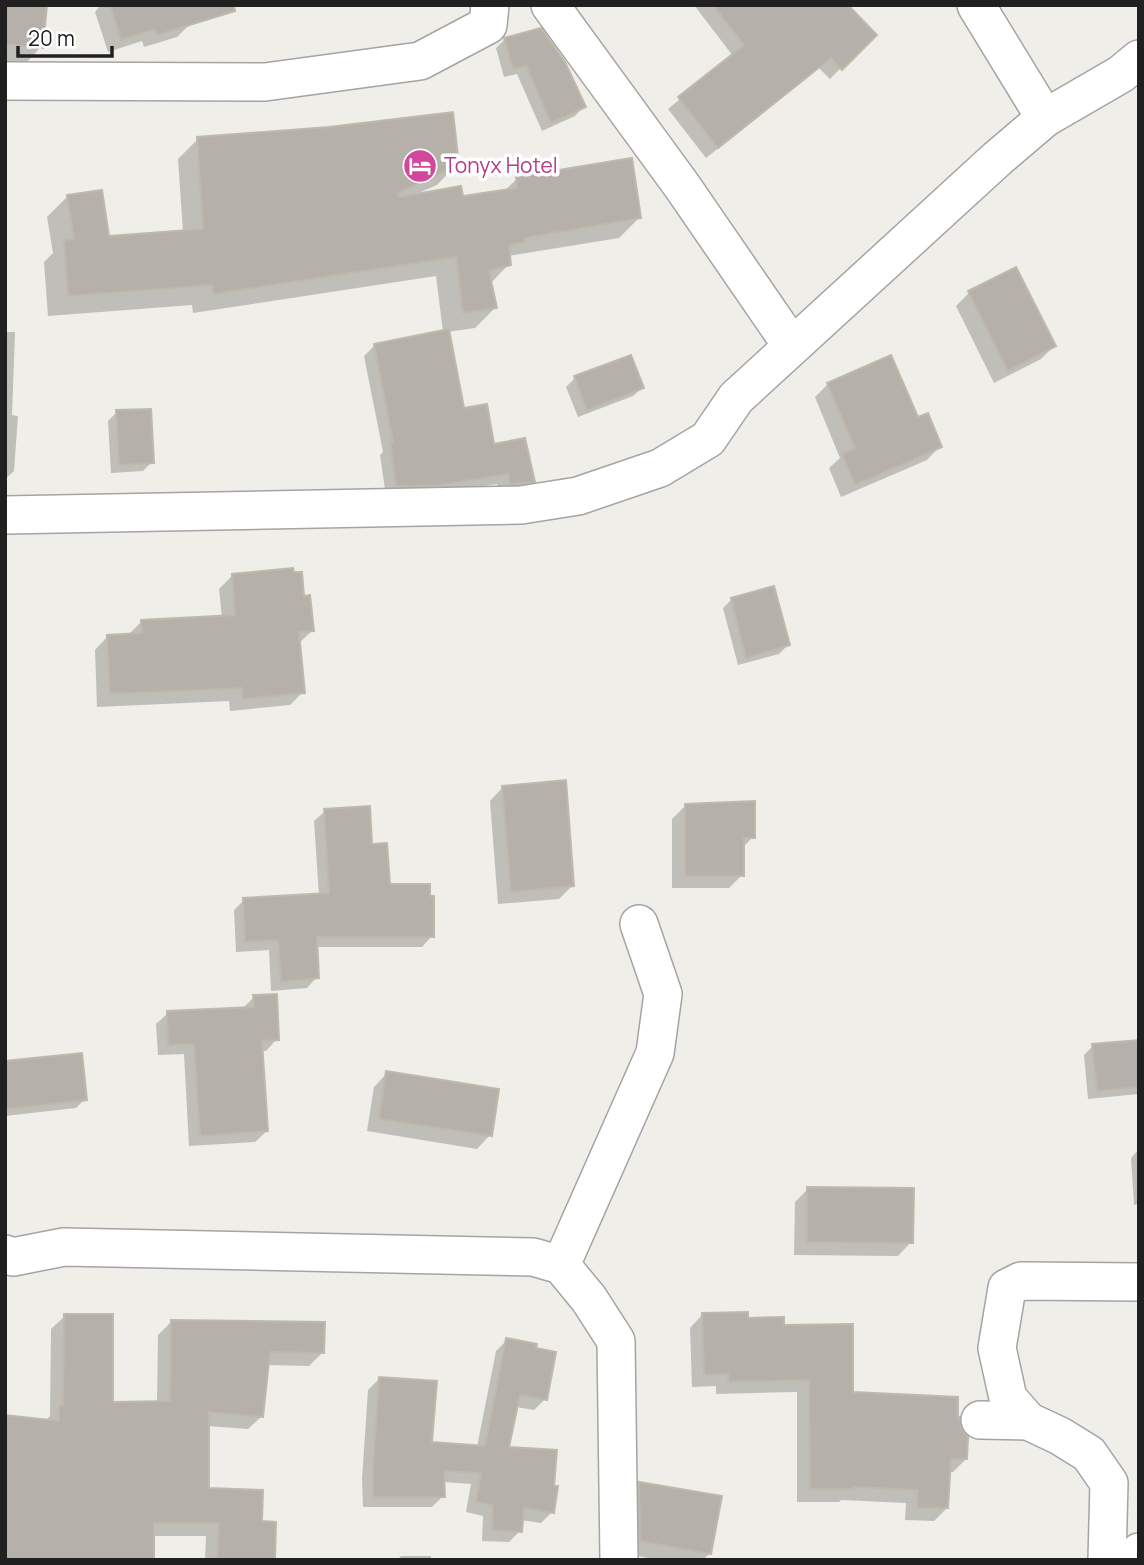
<svg xmlns="http://www.w3.org/2000/svg" width="1144" height="1565" font-family="Manrope,sans-serif">
  <style>
    .shadow { fill: #0003 }
    .building { fill: #b5b1aa; stroke: #c0b8ab; stroke-width: 2 }
    .lines { fill: none; stroke-linecap: round; stroke-linejoin: round }
    .street-casing { stroke: #a4a4a4; stroke-width: 40 }
    .street { stroke: #fff; stroke-width: 37 }
    .labels { text-anchor: middle; stroke-width: 7; stroke-linejoin: round; paint-order: stroke }
    .hotel-label { font-size: 21px; fill: #b23c85; stroke: #fff; text-anchor: start }
  </style>
  <rect width="100%" height="100%" fill="#f0eee8"/>
  <!-- shadow -->
  <g class="shadow">
    <polygon points="5,5 41,47 24,65 5,63"/>
    <polygon points="101,5 184,5 190,24 177,37 144,47 142,41 108,52 95,12"/>
    <polygon points="694,5 846,5 874,35 830,79 819,68 706,158 668,109 733,56"/>
    <polygon points="505,39 583,107 575,116 542,131 517,74 504,77 496,48"/>
    <polygon points="198,139 457,164 437,185 416,194 461,198 504,191 517,179 640,217 619,238 508,256 509,264 490,284 495,308 475,328 447,332 463,410 493,446 533,481 522,492 500,494 497,484 423,496 386,496 380,455 383,452 364,356 375,345 443,332 436,276 193,313 192,305 48,316 44,262 53,253 47,217 68,196 108,238 183,232 178,159"/>
    <polygon points="969,293 1054,346 1041,359 994,383 956,306"/>
    <polygon points="5,332 15,332 12,415 18,416 14,471 5,479"/>
    <polygon points="575,378 642,388 633,396 578,417 566,387"/>
    <polygon points="828,384 917,420 940,446 927,460 841,497 829,468 840,458 815,397"/>
    <polygon points="117,412 152,462 143,471 111,473 108,421"/>
    <polygon points="232,576 302,598 312,631 298,644 303,692 290,705 230,711 229,701 97,707 95,650 108,636 128,635 142,621 222,618 219,589"/>
    <polygon points="732,599 788,645 779,654 738,665 723,608"/>
    <polygon points="503,787 572,886 559,899 498,904 490,801"/>
    <polygon points="685,806 753,837 742,848 742,875 729,888 672,888 672,819"/>
    <polygon points="325,811 371,846 388,886 432,936 422,947 316,947 317,977 307,988 271,991 269,950 236,952 234,910 244,900 319,896 314,821"/>
    <polygon points="254,997 277,1039 266,1051 261,1051 267,1131 255,1142 189,1146 184,1054 158,1055 156,1024 168,1013 242,1009"/>
    <polygon points="1139,1041 1139,1094 1088,1099 1084,1055 1093,1046"/>
    <polygon points="5,1062 85,1099 76,1108 5,1116"/>
    <polygon points="387,1073 490,1135 477,1149 367,1131 374,1087"/>
    <polygon points="1139,1149 1139,1204 1134,1205 1131,1158"/>
    <polygon points="808,1189 911,1242 898,1256 794,1255 795,1202"/>
    <polygon points="703,1314 747,1320 782,1327 851,1393 956,1418 966,1459 953,1472 949,1472 947,1508 934,1521 905,1520 906,1503 841,1500 839,1502 797,1502 797,1392 716,1394 716,1386 692,1387 690,1328"/>
    <polygon points="65,1316 111,1404 157,1403 158,1335 171,1322 322,1353 309,1366 267,1365 262,1416 248,1429 207,1426 207,1490 261,1523 273,1560 205,1560 206,1536 152,1536 46,1420 50,1416 51,1329"/>
    <polygon points="507,1340 545,1399 534,1410 516,1407 507,1449 552,1512 541,1523 521,1520 520,1531 509,1542 482,1541 483,1516 466,1512 471,1484 443,1482 443,1496 432,1507 363,1507 362,1479 368,1390 379,1379 430,1444 477,1447 496,1351"/>
    <polygon points="640,1483 710,1553 703,1560 659,1560 627,1554 626,1497"/>
    <polygon points="401,1556 431,1556 431,1560 397,1560"/>
  </g>
  <!-- building -->
  <g class="building">
    <polygon points="5,5 47,5 43,48 5,44"/>
    <polygon points="110,5 234,5 235,11 157,35 155,29 121,40"/>
    <polygon points="713,5 848,5 877,35 842,70 831,58 718,148 678,97 744,45"/>
    <polygon points="541,28 565,62 586,107 551,123 526,66 513,69 504,38"/>
    <polygon points="453,112 459,165 398,193 399,197 461,186 463,196 517,188 516,177 632,158 641,218 524,238 525,242 509,245 511,265 489,271 497,308 463,313 456,257 213,294 212,285 68,296 64,240 74,239 67,195 102,190 109,236 203,229 197,137 329,127"/>
    <polygon points="1016,267 1056,346 1008,371 968,291"/>
    <polygon points="449,329 464,408 487,404 494,444 525,438 535,482 510,484 508,474 435,486 396,486 390,442 393,442 374,344"/>
    <polygon points="631,355 644,388 587,410 574,376"/>
    <polygon points="891,355 918,417 928,413 942,447 855,485 842,454 855,448 827,383"/>
    <polygon points="151,409 154,463 119,465 116,410"/>
    <polygon points="293,568 294,572 302,572 304,596 310,595 314,631 299,632 305,693 243,699 242,688 110,694 107,635 142,633 141,620 235,615 232,574"/>
    <polygon points="774,586 790,645 746,658 731,598"/>
    <polygon points="566,780 574,886 511,892 502,786"/>
    <polygon points="755,801 755,838 744,838 744,876 685,876 685,804"/>
    <polygon points="370,806 372,844 387,843 390,884 430,884 430,896 434,896 434,937 317,937 319,978 281,982 278,940 245,942 243,898 329,893 324,809"/>
    <polygon points="277,994 279,1040 262,1041 268,1131 200,1136 194,1044 168,1045 167,1011 254,1007 253,995"/>
    <polygon points="1139,1040 1139,1087 1097,1091 1092,1044"/>
    <polygon points="82,1053 87,1100 5,1109 5,1061"/>
    <polygon points="386,1071 499,1089 492,1136 379,1119"/>
    <polygon points="807,1187 914,1188 913,1243 807,1242"/>
    <polygon points="748,1312 748,1318 784,1317 784,1325 853,1324 853,1392 958,1397 958,1417 960,1417 961,1429 968,1437 967,1459 951,1459 948,1508 917,1508 918,1490 854,1487 854,1489 810,1489 809,1380 728,1382 728,1374 704,1375 702,1313"/>
    <polygon points="64,1314 113,1314 113,1402 170,1401 171,1320 325,1322 324,1353 270,1352 263,1417 209,1412 209,1488 263,1490 262,1521 276,1522 275,1560 217,1560 219,1523 154,1523 154,1560 5,1560 5,1415 59,1421 59,1405 63,1405"/>
    <polygon points="506,1338 537,1344 536,1348 556,1352 547,1400 520,1395 509,1447 557,1450 554,1486 558,1486 554,1513 524,1508 522,1532 492,1530 493,1505 476,1502 481,1473 444,1471 445,1497 373,1497 373,1467 379,1377 437,1381 432,1442 485,1446"/>
    <polygon points="639,1482 722,1496 711,1554 640,1541"/>
  </g>
  <g class="lines">
    <!-- street casing -->
    <g class="street-casing">
      <g id="street">
        <polyline points="550,5 682,186 792,346"/>
        <polyline points="5,81 265,82 420,61 488,25 490,5"/>
        <polyline points="1045,118 1121,74 1139,59"/>
        <polyline points="5,515 521,505 578,496 660,468 708,439 736,398 998,158 1045,118 976,5"/>
        <polyline points="5,1254 13,1257 64,1247 533,1257 561,1265 589,1299 616,1341 619,1560"/>
        <polyline points="561,1265 655,1053 663,994 639,924"/>
        <polyline points="980,1420 1028,1421 1060,1436 1089,1454 1109,1483 1107,1560"/>
        <polyline points="1028,1421 1008,1398 997,1348 1007,1288 1021,1281 1139,1282"/>
        <polyline points="1134,1560 1139,1552"/>
      </g>
    </g>
    <!-- street -->
    <use href="#street" class="street"/>
  </g>
  <!-- icons -->
  <defs>
    <g id="hotel-disc" transform="scale(1.75)"><circle r="9.5" fill="#d1479c" stroke="#fff"/><path d="M-6-4.5h1.5V1H6V5H4.5V3h-9V5H-6ZM-4 0a1.8 1.8 0 1 1 3.6 0ZM.5 0V-2.5h3Q6-2.5 6 0Z" fill="#fff"/></g>
  </defs>
  <g fill-rule="evenodd">
    <use href="#hotel-disc" x="420" y="166"/>
  </g>
  <g class="labels">
    <!-- hotel labels -->
    <g class="hotel-label">
      <text x="444" y="173">Tonyx Hotel</text>
    </g>
  </g>
  <!-- border -->
  <rect width="1144" height="1565" fill="none" stroke="#202020" stroke-width="14"/>
  <!-- scale -->
  <path d="M18 46v10h94v-10" fill="none" stroke="#202020" stroke-width="3.5"/>
  <text x="28" y="46" font-size="21" fill="#202020" stroke="#ffffff" stroke-width="5" paint-order="stroke">20 m</text>
</svg>
